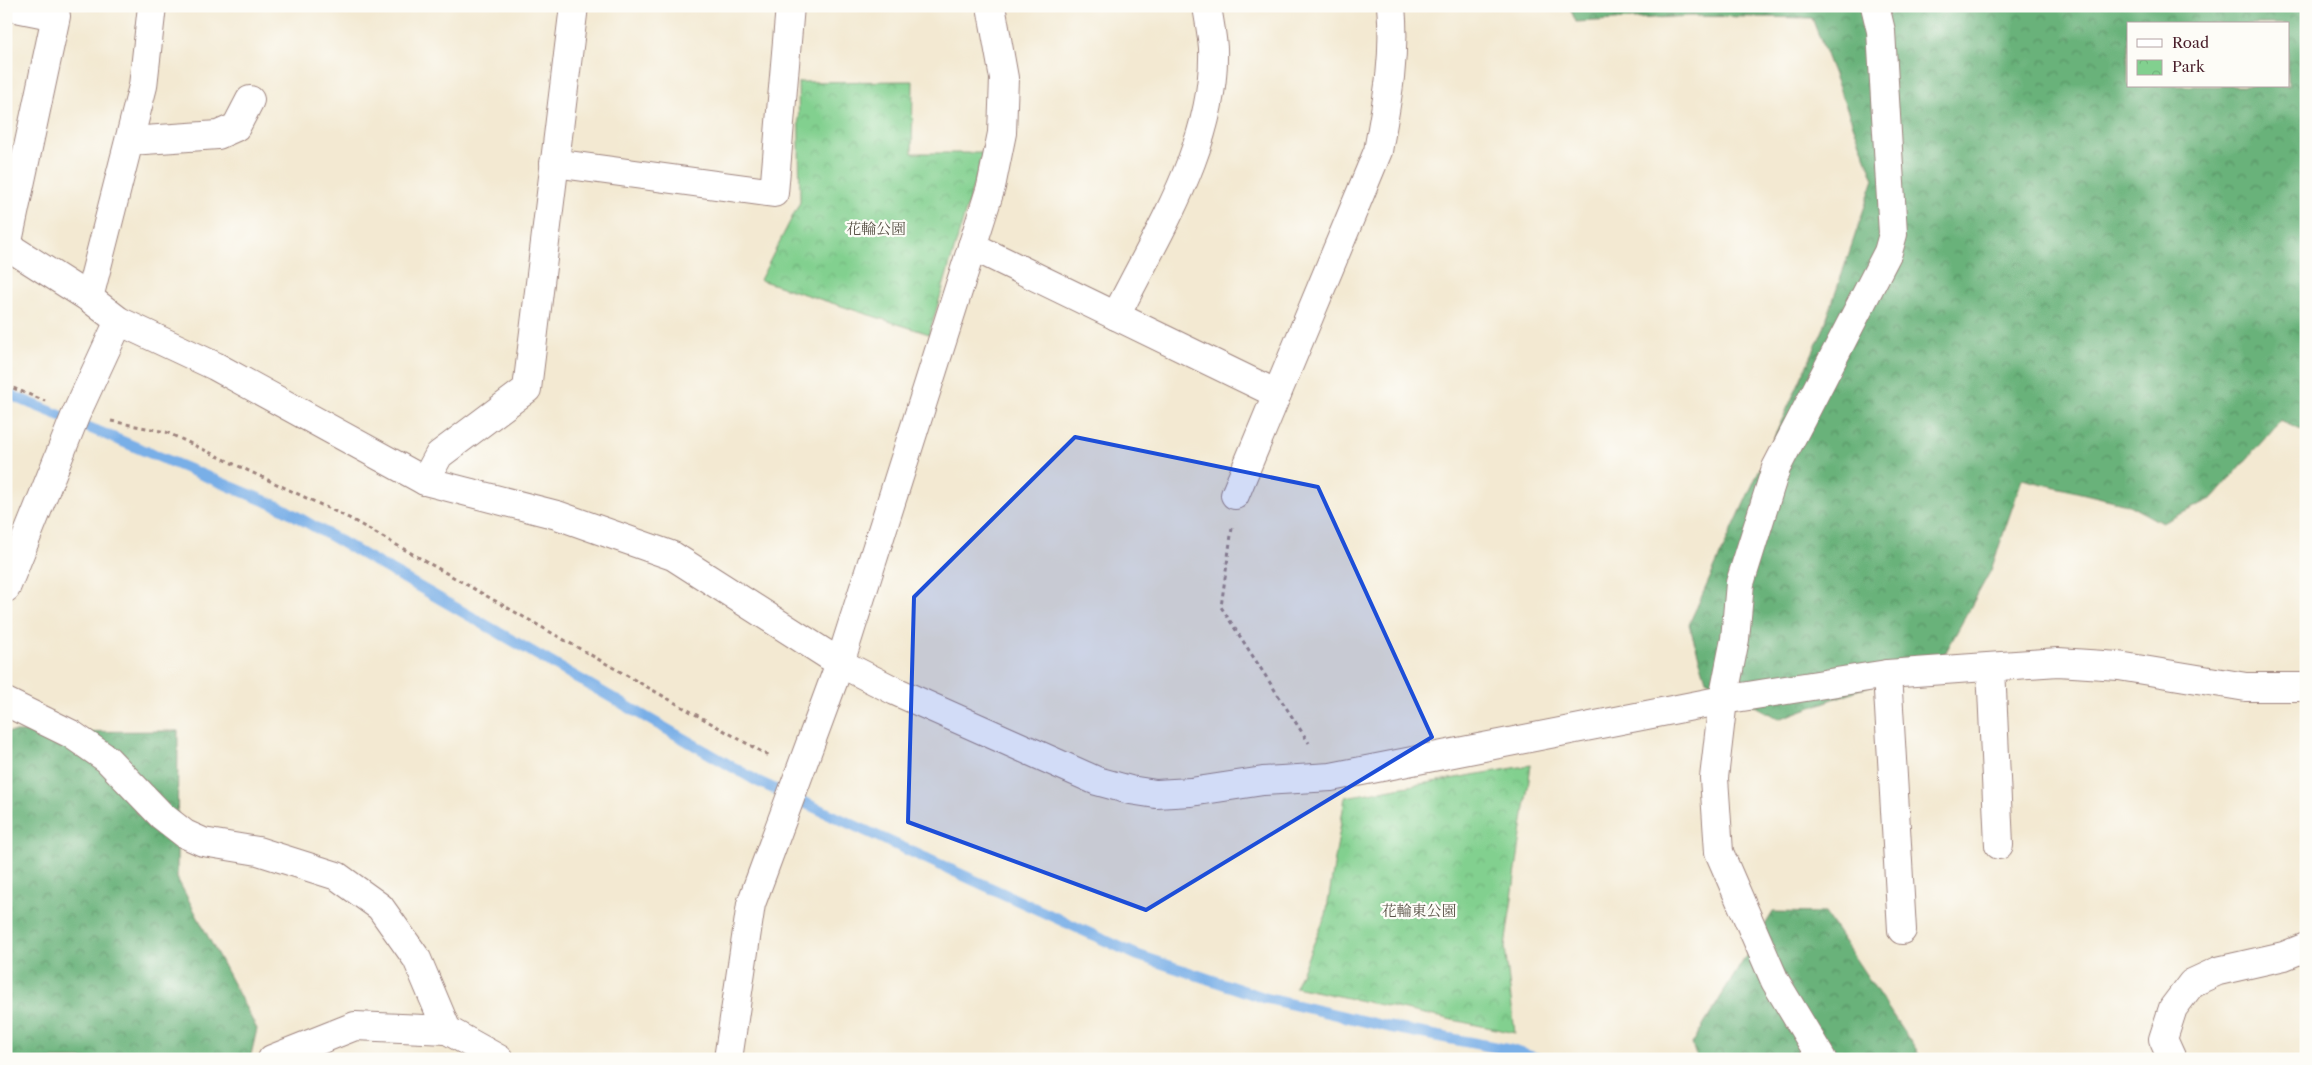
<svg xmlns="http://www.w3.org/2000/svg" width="2312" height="1065" font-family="'Libre Caslon Text','Noto Serif JP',serif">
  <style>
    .forest { fill: url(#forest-crowns); stroke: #5a6852; fill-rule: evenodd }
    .park { fill: url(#park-crowns); stroke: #66785d }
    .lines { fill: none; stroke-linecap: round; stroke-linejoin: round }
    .stream { stroke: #79afe7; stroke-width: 11 }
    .minor-casing { stroke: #9e847e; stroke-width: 30 }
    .path { stroke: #9e847e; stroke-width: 3; stroke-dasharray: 4 4; stroke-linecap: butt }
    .minor { stroke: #fff; stroke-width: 28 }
    .marked { fill: #1d4ed8; fill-opacity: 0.2; stroke: #1d4ed8; stroke-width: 4; stroke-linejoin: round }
    .labels { text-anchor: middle; stroke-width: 4.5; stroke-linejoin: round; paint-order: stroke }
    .park-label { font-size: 15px; fill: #5b5449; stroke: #fdfcf7 }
  </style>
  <defs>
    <pattern id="forest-crowns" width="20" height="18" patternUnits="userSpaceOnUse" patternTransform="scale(1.25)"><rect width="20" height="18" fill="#69b27a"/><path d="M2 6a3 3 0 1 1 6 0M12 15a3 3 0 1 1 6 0" fill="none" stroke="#589064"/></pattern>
    <pattern id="park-crowns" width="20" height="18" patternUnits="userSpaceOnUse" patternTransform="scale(1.25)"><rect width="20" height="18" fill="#82d08f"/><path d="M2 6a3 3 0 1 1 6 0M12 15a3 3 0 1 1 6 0" fill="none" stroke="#72b27c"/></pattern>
  </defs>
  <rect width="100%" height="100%" fill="#fdfcf7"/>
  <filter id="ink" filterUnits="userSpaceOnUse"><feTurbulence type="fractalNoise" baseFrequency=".02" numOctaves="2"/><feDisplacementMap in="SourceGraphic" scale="10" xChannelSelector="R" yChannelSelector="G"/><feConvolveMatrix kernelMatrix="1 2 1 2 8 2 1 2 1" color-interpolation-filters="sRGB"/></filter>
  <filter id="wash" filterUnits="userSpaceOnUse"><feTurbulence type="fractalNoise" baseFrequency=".0096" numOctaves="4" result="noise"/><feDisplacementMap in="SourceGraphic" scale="20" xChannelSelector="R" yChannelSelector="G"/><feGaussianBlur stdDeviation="1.12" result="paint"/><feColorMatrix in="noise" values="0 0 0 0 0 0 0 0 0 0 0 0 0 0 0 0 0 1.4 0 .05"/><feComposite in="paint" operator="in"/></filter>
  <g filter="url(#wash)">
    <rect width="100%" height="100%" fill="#f3e9d2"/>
    <!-- forest -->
    <g class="forest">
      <path d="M1569 6H2306V432L2280 421 2213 498 2162 523 2127 504 2022 479 1991 570 1942 659 1779 719 1706 680 1689 624 1823 330 1874 179 1812 18 1691 16 1576 22ZM2128 24H2288V86H2128Z"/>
      <polygon points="178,731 177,878 257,1029 250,1059 6,1059 6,732"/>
      <polygon points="1773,912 1825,913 1922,1059 1697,1059 1692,1044"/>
    </g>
    <!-- park -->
    <g class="park">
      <polygon points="913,81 912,153 983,153 929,334 760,280 800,202 798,82"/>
      <polygon points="1531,765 1505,947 1515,1033 1295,987 1326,915 1345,797"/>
    </g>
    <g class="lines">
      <!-- stream -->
      <polyline class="stream" points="6,393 282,508 757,781 1137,955 1265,998 1389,1027 1510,1050 1539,1059"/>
    </g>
  </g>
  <g filter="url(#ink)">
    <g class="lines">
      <!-- minor casing -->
      <g class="minor-casing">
        <g id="minor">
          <polyline points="6,6 56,16 7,246"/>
          <polyline points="130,141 218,135 236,127 250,100"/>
          <polyline points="554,163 774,193 790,6"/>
          <polyline points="6,245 89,298 119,321 215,366 425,481 557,515 673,556 840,663 895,691 1097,781 1130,790 1156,794 1191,792 1263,781 1331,777 1723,700 1887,674 2058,662 2119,666 2246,687 2306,687"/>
          <polyline points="972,246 1277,394"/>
          <polyline points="89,298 143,86 152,6"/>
          <path d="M1116 316C1157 233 1216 144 1213 48 1212 34 1209 20 1207 6"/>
          <polyline points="425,481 439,455 527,389 574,6"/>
          <path d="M1235 495 1378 151C1387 101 1396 57 1391 6"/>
          <polyline points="6,588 76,414 119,321"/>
          <polyline points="1991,667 1999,845"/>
          <polyline points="1887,674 1902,930"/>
          <polyline points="6,702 71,734 107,759 162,816 185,834 203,842 258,851 337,876 380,907 417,959 447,1030 499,1059"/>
          <polyline points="272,1059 355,1026 447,1030"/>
          <polyline points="728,1059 751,904 840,663 991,187 1002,133 1004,78 991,6"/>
          <polyline points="1822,1059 1775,981 1719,852 1714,778 1723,700 1735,639 1740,583 1776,468 1888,252 1893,234 1881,31 1875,6"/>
          <polyline points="2172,1059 2163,1039 2173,1008 2192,983 2218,971 2284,956 2306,947"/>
        </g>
      </g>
      <!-- path -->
      <g class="path">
        <polyline points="6,385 45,401"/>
        <polyline points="111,421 166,432 349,518 769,756"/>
        <polyline points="1232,528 1221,607 1309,743"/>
      </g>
      <!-- minor -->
      <use href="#minor" class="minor"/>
    </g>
  </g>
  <!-- marked area -->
  <path class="marked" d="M1075 437 1318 487 1432 737 1146 910 908 822 914 597Z"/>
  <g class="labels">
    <!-- park labels -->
    <g class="park-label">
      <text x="876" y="234">花輪公園</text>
      <text x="1419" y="916">花輪東公園</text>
    </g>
  </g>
  <!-- margin -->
  <rect width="2312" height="1065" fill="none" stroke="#fdfcf7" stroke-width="25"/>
  <!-- legend -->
  <rect x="2127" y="22" width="162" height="65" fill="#fdfcf7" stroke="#b5a4a5"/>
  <rect x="2137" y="39" width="25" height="8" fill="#ffffff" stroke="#b5a4a5"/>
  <text x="2172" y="48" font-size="15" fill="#4a1f2b">Road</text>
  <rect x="2137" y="60" width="25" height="15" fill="url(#park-crowns)" stroke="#b5a4a5"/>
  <text x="2172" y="72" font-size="15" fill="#4a1f2b">Park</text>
</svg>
